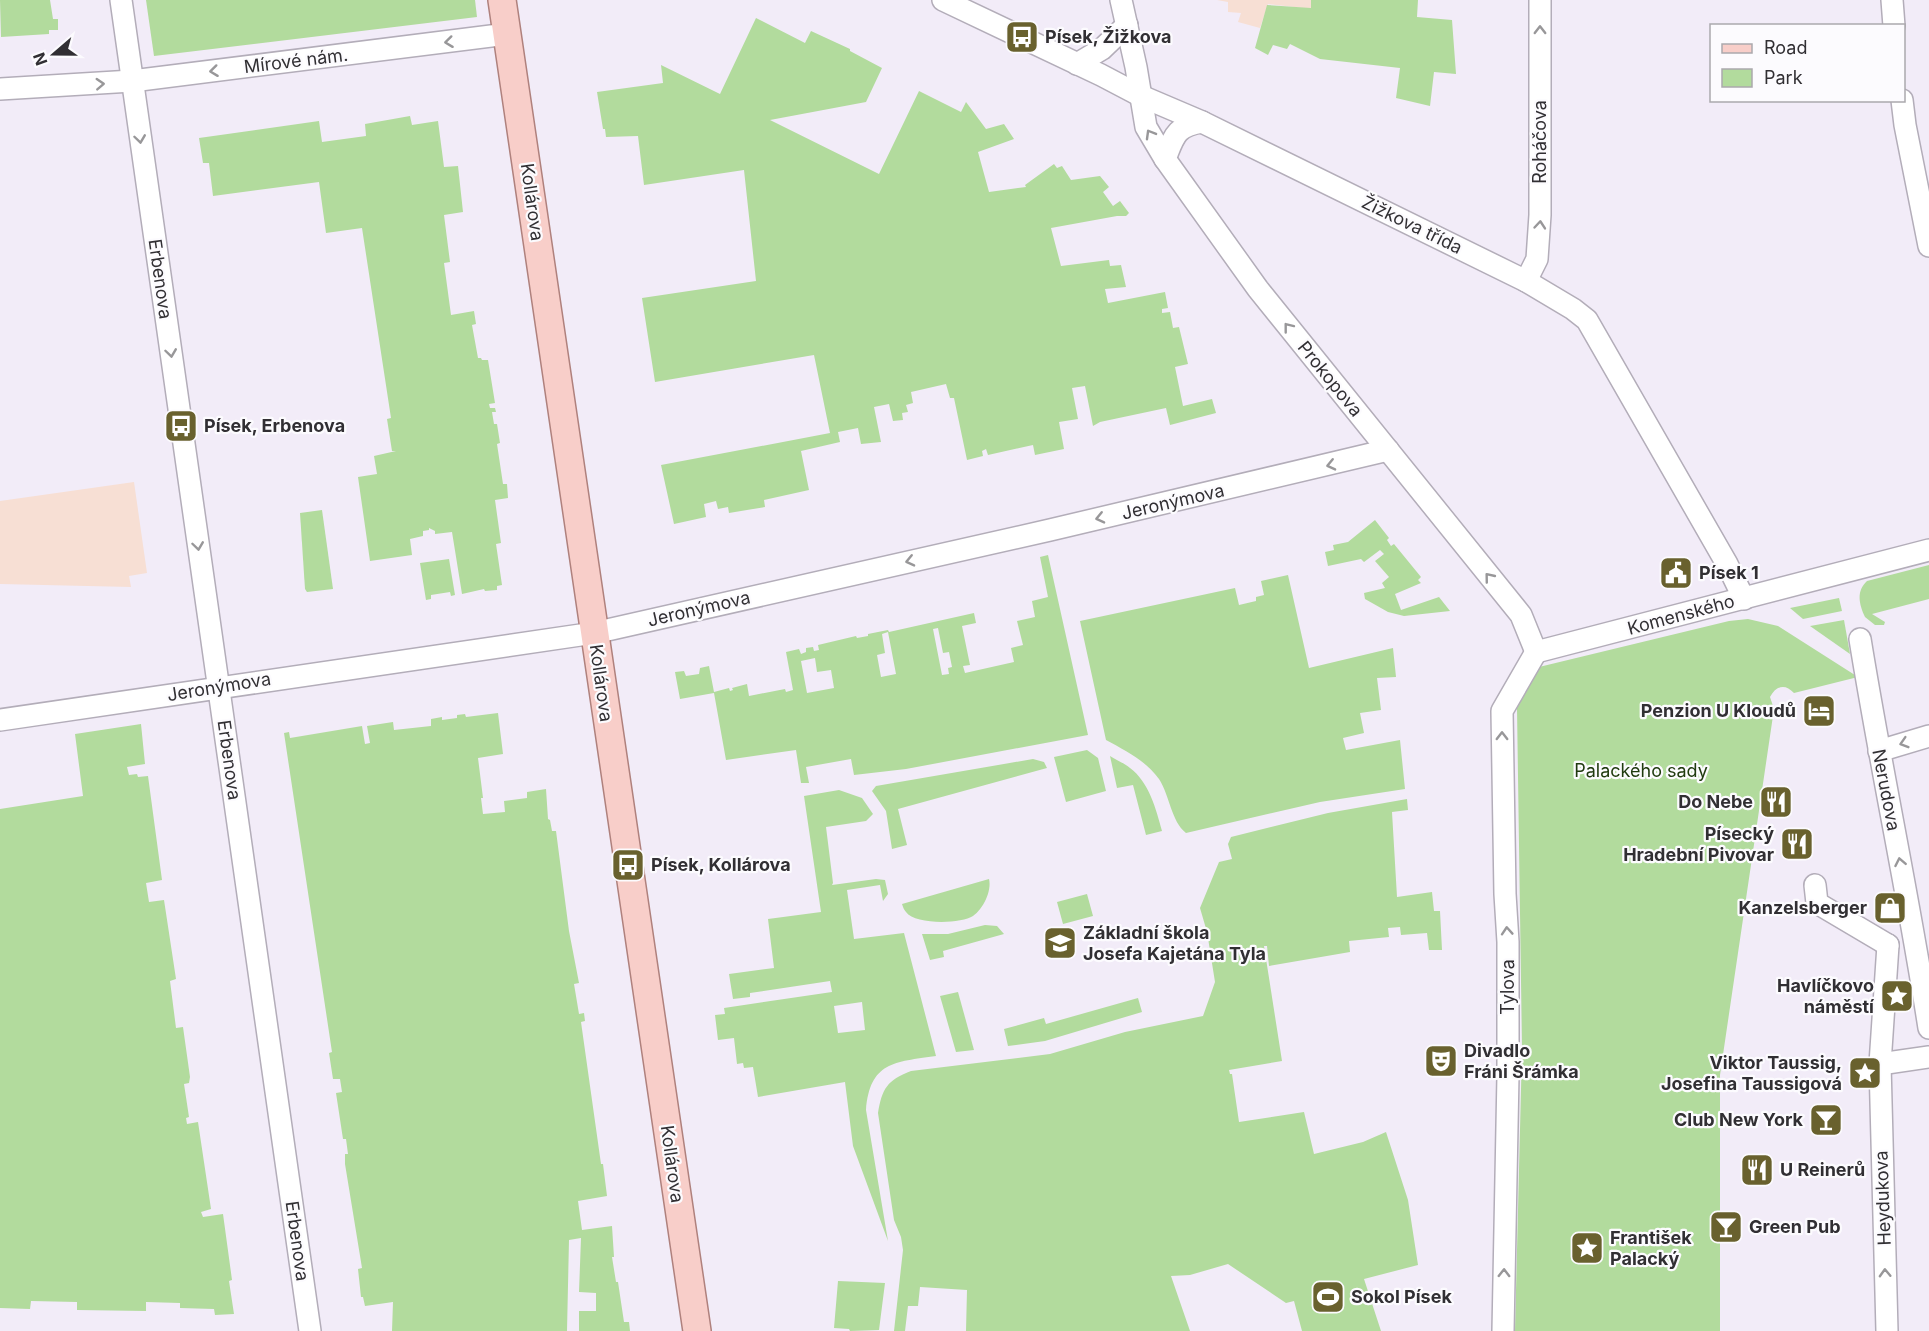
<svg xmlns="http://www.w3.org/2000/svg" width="1929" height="1331" font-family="Inter,sans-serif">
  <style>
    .industrial { fill: #f7dfd4 }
    .green { fill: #b2db9d; fill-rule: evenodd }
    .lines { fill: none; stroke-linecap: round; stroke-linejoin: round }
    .minor-casing { stroke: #b3adb9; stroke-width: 24 }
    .major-casing { stroke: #af817d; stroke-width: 30 }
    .minor { stroke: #fff; stroke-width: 21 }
    .major { stroke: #f8cec9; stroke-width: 27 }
    .oneway { stroke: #989799 }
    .labels { text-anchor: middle; stroke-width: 4.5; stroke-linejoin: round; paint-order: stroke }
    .poi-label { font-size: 18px; font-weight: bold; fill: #312f33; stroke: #fcfbfe; text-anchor: start }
    .street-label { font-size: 18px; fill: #312f33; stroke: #fcfbfe }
    .park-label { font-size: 18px; fill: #203b0f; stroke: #fcfbfe }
  </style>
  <rect width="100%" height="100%" fill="#f2ecf8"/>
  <!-- industrial -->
  <g class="industrial">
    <polygon points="1217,0 1312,0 1311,9 1268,4 1260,28 1238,22 1241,13 1228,12 1228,2"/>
    <polygon points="134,482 147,573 129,576 131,587 0,584 0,501"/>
  </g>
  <!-- green -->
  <g class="green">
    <polygon points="0,0 50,0 53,19 58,19 58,30 49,30 49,34 1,37"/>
    <polygon points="146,0 475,0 477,17 154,56"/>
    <polygon points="1311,0 1418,0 1417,17 1452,20 1456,74 1434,72 1430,106 1396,98 1400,68 1320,59 1290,44 1287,49 1273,45 1268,55 1255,48 1267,5 1311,8"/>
    <polygon points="756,18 805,43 811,31 850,49 850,51 882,68 866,102 770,120 879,174 919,91 961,112 966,102 986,129 1004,124 1014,139 978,152 989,192 1026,187 1025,185 1054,164 1057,168 1062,166 1071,180 1100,176 1109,187 1103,192 1113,206 1120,201 1129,213 1126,216 1117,216 1051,228 1061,266 1109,260 1110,266 1121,265 1126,287 1105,289 1108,303 1165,292 1168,308 1162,309 1162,313 1170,312 1173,328 1179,327 1188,364 1175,367 1183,406 1212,399 1216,413 1170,425 1166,408 1100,422 1093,426 1085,386 1072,388 1078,419 1059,422 1064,449 1035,455 1033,445 988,455 986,449 982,451 983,456 967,460 954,398 950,398 946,384 911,392 913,403 906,405 908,412 902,413 903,420 893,421 889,404 874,407 881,442 861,444 858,428 838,432 840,442 801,451 809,490 764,500 765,507 729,513 728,507 718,509 716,501 704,504 706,517 674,524 661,465 830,433 814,355 655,382 642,298 756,281 744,170 644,185 638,136 606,137 605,129 603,129 597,92 663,83 661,65 720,94"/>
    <polygon points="410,116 412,125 438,121 444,167 458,166 463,212 444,215 450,262 444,263 451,315 474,311 476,324 472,325 478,358 481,358 482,360 488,360 495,403 489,404 490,408 495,408 496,412 492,412 494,424 497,424 500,443 497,444 503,484 507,484 508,498 495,500 501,543 496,544 502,585 497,586 497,590 485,591 484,589 462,594 452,532 435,534 435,531 429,528 429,530 423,531 423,536 410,539 412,555 370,561 358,477 377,474 374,456 396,451 392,451 387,419 391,418 362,228 326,233 319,182 213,196 209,163 203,163 199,138 319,121 322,142 366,136 365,124"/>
    <polygon points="322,510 333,589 307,592 305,589 300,513"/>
    <polygon points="1375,520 1389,538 1387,540 1391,546 1394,544 1421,577 1418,580 1421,583 1395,594 1401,610 1439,597 1450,611 1404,616 1388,612 1365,599 1364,593 1385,588 1382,583 1389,577 1375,561 1384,554 1380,550 1364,562 1361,559 1328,566 1325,552 1334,550 1333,545 1348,542"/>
    <path d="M1048 555 1088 735 906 769 854 775 851 759 806 767 809 783H801L796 750 726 760 714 693 680 699 675 672 684 671 686 676 699 674 700 668 709 666 714 692 729 688 730 691 733 690 732 688 747 684 749 696 785 689 786 692 793 690 786 652 799 649 801 654 806 652V648L813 647 814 651 819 650 818 645 856 636 857 638 868 636V634L888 630 889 632 974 613 976 623 962 626 970 665 963 666 965 673 1014 662 1011 648 1023 645 1017 621 1035 617 1032 601 1048 597 1040 557ZM938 628 943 653 949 652 952 667 948 668 949 674 942 675 933 629ZM888 632 896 674 881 677 877 655 885 653 882 634ZM815 658 817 672 831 670 834 688 807 693 801 661Z"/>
    <polygon points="449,559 455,595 451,596 450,592 431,595 431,599 426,600 420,563"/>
    <path d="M1929 565V599L1872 614 1885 622 1884 625H1875L1865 617C1859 604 1856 591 1867 581Z"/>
    <path d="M1288 575 1309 668 1393 648 1396 677 1377 678 1381 710 1360 713 1364 733 1343 738 1346 750 1400 740 1405 789 1320 802 1186 833C1171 821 1170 796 1159 779 1145 760 1126 751 1106 740L1080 621 1235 588 1239 605 1256 601V597L1264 595 1261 581Z"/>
    <polygon points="1839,598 1842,611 1803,619 1790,608"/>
    <path d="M1748 619 1778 626 1858 677 1794 693C1785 683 1776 686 1770 697L1774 709 1720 1075V1331H1515L1522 1049 1517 708 1539 667 1729 621Z"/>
    <polygon points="1844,620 1850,654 1810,626"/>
    <polygon points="498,713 503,754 478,758 483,798 481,798 483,814 505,812 504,801 527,798 527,792 546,789 548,819 550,820 552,831 556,831 569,931 579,983 574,984 579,1014 584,1013 585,1021 581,1022 601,1164 603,1164 607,1196 578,1201 582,1230 612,1226 614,1257 612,1257 616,1282 618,1282 624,1322 629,1322 630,1331 579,1331 579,1311 596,1311 596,1293 579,1292 581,1238 569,1240 567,1331 392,1331 393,1302 365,1306 363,1297 361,1297 358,1269 362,1268 345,1164 345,1154 348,1154 346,1139 343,1139 336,1093 342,1092 340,1079 333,1079 329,1053 332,1052 284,733 289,732 290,738 362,726 365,744 370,743 367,726 393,722 394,730 431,726 431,719 442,717 442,720 457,718 457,715 465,714 466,717"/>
    <polygon points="141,724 145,764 127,767 129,775 137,774 138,777 148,776 162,880 146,883 149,902 164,900 176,979 170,981 176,1028 183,1027 190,1077 189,1083 184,1084 189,1117 186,1118 187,1124 198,1122 211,1209 201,1212 203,1217 223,1214 232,1280 229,1281 234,1314 215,1315 214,1309 180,1308 180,1303 146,1302 146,1311 77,1310 77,1302 31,1301 30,1309 0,1308 0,809 83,796 75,734"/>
    <polygon points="1087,750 1098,758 1106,791 1066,802 1054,757"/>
    <path d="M1110 756C1116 760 1124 763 1130 768 1149 782 1156 809 1162 831L1146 835 1133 785 1117 788Z"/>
    <polygon points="1033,759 1044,762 1047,768 898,809 907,845 892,849 886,811 872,791 876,786"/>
    <path d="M839 790 862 798 873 814 866 821 826 827 833 883 832 885 876 879 885 880 888 894 883 901 880 885 847 890 854 939 904 933 936 1056C894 1062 870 1062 866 1110L888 1241 853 1146 845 1082 758 1097 753 1067 744 1068 743 1063 737 1064 734 1038 718 1040 715 1015 725 1014 724 1008 832 992 830 981 750 993V997L733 999 729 974 774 968 768 919 821 912 804 796ZM862 1002 865 1030 838 1033 834 1006Z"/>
    <path d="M1407 799 1408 810 1392 812 1397 897 1432 892 1434 911H1440L1442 950H1429L1427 933 1401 935 1400 927 1388 928 1389 937 1349 941 1350 952 1269 966 1267 946H1264L1282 1061 1229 1070 1230 1074H1232L1239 1122 1304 1112 1314 1154 1363 1142 1386 1132 1408 1200 1418 1265 1364 1279 1381 1331H1302L1294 1301 1286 1303 1228 1264 1190 1275 1171 1276 1190 1331H966L967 1290 920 1287 918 1306H908L905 1331H894L903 1250 901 1237 894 1220 878 1113C882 1089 887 1080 911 1071L1050 1054 1125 1032 1203 1016 1215 982 1207 932 1200 908 1219 862 1232 859 1228 844 1231 837 1328 813Z"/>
    <path d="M989 879C992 891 983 909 973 916 961 924 915 925 906 912 904 910 903 907 902 904Z"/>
    <polygon points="1087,894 1093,916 1063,924 1057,902"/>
    <polygon points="985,925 997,926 1004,934 943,951 944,957 930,960 922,934 948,934"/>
    <polygon points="958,992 974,1050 956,1052 940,996"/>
    <polygon points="1138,998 1142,1012 1045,1041 1008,1046 1004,1029 1044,1018 1046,1024"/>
    <polygon points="838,1281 885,1283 879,1330 850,1331 849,1329 834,1328"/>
  </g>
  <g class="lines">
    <!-- minor casing -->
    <g class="minor-casing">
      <g id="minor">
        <polyline points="121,0 310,1331"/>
        <polyline points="943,0 1101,75 1141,96 1202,122 1526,281 1573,309 1587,320 1727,564 1744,599"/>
        <polyline points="1121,0 1136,67 1146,127 1165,159 1258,289 1521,615 1536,652"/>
        <polyline points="1892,0 1894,26"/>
        <polyline points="1077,64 1102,49 1127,25"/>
        <polyline points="0,89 132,81 507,34"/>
        <polyline points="1902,100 1905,125 1929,246"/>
        <path d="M1165 159C1174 137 1175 126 1202 122"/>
        <polyline points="1526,281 1537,259 1540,215 1540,0"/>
        <path d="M1860 639C1881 769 1909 898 1929 1028"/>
        <polyline points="1536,652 1929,550"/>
        <polyline points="0,720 594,633 1050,530 1388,450"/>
        <polyline points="1879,751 1929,736"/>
        <polyline points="1815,885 1817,903 1888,945"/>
        <polyline points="1880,1064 1929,1057"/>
        <polyline points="1503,1331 1508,1075 1508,942 1505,894 1502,711 1536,652"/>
        <polyline points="1887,1331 1880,1064 1888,945"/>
      </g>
    </g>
    <!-- major casing -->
    <g class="major-casing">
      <polyline id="major" points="502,0 697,1331"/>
    </g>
    <!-- minor -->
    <use href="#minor" class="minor"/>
    <!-- major -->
    <use href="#major" class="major"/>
  </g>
  <!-- one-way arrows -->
  <defs><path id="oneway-chevron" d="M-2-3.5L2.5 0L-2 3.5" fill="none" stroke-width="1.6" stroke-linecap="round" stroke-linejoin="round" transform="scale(1.5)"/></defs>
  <g class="oneway">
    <use href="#oneway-chevron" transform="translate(1540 30) rotate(-90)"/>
    <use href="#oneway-chevron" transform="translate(449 42) rotate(173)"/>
    <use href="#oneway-chevron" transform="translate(214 71) rotate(173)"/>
    <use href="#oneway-chevron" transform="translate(100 84) rotate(-3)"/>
    <use href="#oneway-chevron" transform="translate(1150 134) rotate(-120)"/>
    <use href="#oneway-chevron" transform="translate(140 139) rotate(82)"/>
    <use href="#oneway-chevron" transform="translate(1540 225) rotate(-85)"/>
    <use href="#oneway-chevron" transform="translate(1288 327) rotate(-128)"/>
    <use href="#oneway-chevron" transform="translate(171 353) rotate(82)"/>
    <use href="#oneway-chevron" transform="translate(1331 465) rotate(167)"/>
    <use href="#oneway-chevron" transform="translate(1100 518) rotate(167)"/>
    <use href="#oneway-chevron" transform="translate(198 546) rotate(82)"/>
    <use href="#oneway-chevron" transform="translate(910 561) rotate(167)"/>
    <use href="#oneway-chevron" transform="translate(1489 577) rotate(-129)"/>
    <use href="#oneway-chevron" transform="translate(1502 736) rotate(-90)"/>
    <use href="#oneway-chevron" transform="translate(1904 743) rotate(163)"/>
    <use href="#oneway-chevron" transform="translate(1900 862) rotate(-101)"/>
    <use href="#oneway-chevron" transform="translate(1507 931) rotate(-94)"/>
    <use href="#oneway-chevron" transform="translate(1504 1273) rotate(-89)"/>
    <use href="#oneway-chevron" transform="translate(1885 1273) rotate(-92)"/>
  </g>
  <!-- icons -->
  <defs>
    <g id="bus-square" transform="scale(1.725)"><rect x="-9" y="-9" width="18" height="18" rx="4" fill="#69612e" stroke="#fcfbfe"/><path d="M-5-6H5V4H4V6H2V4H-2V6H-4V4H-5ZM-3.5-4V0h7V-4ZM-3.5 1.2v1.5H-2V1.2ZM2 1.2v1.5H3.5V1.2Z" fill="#fff"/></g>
    <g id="civic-square" transform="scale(1.725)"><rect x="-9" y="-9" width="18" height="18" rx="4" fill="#69612e" stroke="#fcfbfe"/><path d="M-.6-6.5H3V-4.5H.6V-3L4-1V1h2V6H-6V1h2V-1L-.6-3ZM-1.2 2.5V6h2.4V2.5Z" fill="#fff"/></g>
    <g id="hotel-square" transform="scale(1.725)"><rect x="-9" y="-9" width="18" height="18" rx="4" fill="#69612e" stroke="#fcfbfe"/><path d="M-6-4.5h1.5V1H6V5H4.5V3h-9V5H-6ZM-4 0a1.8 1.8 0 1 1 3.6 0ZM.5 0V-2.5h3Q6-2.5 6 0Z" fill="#fff"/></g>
    <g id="restaurant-square" transform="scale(1.725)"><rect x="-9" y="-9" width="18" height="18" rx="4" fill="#69612e" stroke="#fcfbfe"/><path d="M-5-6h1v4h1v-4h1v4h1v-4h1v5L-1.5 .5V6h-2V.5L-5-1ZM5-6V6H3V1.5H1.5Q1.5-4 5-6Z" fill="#fff"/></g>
    <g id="shop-square" transform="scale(1.725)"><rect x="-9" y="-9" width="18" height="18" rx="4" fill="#69612e" stroke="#fcfbfe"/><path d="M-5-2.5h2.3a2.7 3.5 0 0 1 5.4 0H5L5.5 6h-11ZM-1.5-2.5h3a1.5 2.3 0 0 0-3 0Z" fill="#fff"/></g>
    <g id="school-square" transform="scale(1.725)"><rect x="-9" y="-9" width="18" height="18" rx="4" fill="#69612e" stroke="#fcfbfe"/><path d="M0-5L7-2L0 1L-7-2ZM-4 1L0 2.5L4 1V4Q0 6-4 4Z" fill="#fff"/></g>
    <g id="sight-square" transform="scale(1.725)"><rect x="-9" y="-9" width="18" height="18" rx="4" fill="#69612e" stroke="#fcfbfe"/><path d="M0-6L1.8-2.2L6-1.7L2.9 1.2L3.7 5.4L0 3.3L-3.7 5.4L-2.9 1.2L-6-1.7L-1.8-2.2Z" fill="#fff"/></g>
    <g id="theatre-square" transform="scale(1.725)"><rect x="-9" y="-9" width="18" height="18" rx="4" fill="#69612e" stroke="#fcfbfe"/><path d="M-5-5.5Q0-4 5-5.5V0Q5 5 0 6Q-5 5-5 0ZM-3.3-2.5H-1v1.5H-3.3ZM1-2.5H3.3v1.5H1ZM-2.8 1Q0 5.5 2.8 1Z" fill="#fff"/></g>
    <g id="bar-square" transform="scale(1.725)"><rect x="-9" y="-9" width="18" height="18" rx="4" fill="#69612e" stroke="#fcfbfe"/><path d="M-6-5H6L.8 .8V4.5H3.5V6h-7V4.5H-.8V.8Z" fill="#fff"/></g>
    <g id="stadium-square" transform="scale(1.725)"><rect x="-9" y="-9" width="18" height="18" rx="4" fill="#69612e" stroke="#fcfbfe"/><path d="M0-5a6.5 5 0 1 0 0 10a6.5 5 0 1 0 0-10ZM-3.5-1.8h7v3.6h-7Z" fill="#fff"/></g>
  </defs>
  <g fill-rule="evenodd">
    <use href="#bus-square" x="1022" y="37"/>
    <use href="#bus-square" x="181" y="426"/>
    <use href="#civic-square" x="1676" y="573"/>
    <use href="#hotel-square" x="1819" y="711"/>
    <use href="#restaurant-square" x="1776" y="802"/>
    <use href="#restaurant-square" x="1797" y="844"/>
    <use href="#bus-square" x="628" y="865"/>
    <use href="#shop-square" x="1890" y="908"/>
    <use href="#school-square" x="1060" y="943"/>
    <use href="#sight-square" x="1897" y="996"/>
    <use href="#theatre-square" x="1441" y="1061"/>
    <use href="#sight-square" x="1865" y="1073"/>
    <use href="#bar-square" x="1826" y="1120"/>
    <use href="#restaurant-square" x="1757" y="1170"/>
    <use href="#bar-square" x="1726" y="1227"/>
    <use href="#sight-square" x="1587" y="1248"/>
    <use href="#stadium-square" x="1328" y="1297"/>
  </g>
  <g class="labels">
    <!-- poi labels -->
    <g class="poi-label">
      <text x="1045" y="43">Písek, Žižkova</text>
      <text x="204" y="432">Písek, Erbenova</text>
      <text x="1699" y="579">Písek 1</text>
      <text x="1796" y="717" text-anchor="end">Penzion U Kloudů</text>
      <text x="1753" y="808" text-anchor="end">Do Nebe</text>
      <text x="1774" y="840" text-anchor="end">Písecký<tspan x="1774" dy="21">Hradební Pivovar</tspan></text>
      <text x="651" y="871">Písek, Kollárova</text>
      <text x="1867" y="914" text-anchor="end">Kanzelsberger</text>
      <text x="1083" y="939">Základní škola<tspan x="1083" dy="21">Josefa Kajetána Tyla</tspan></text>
      <text x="1874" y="992" text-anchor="end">Havlíčkovo<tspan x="1874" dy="21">náměstí</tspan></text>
      <text x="1464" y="1057">Divadlo<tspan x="1464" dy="21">Fráni Šrámka</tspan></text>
      <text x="1842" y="1069" text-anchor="end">Viktor Taussig,<tspan x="1842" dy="21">Josefina Taussigová</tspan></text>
      <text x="1803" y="1126" text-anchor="end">Club New York</text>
      <text x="1780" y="1176">U Reinerů</text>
      <text x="1749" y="1233">Green Pub</text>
      <text x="1610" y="1244">František<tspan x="1610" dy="21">Palacký</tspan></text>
      <text x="1351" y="1303">Sokol Písek</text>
    </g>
    <!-- street labels -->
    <g class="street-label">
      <text transform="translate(296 61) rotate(-7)" y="6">Mírové nám.</text>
      <text transform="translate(1540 142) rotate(-90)" y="6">Roháčova</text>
      <text transform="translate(532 202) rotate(82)" y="6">Kollárova</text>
      <text transform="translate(1412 225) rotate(26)" y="6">Žižkova třída</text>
      <text transform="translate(160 279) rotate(82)" y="6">Erbenova</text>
      <text transform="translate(1330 379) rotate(51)" y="6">Prokopova</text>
      <text transform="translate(1173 502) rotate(-13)" y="6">Jeronýmova</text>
      <text transform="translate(699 609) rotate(-13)" y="6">Jeronýmova</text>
      <text transform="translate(1681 615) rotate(-15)" y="6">Komenského</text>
      <text transform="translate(601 683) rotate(82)" y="6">Kollárova</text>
      <text transform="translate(219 687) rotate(-9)" y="6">Jeronýmova</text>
      <text transform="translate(229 760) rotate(82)" y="6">Erbenova</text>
      <text transform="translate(1886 790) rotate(79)" y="6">Nerudova</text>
      <text transform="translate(1508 987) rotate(-90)" y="6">Tylova</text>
      <text transform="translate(672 1164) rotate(82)" y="6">Kollárova</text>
      <text transform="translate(1883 1198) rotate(-92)" y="6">Heydukova</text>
      <text transform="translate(297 1241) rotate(82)" y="6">Erbenova</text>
    </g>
    <!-- park labels -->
    <g class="park-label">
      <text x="1641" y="777">Palackého sady</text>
    </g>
  </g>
  <!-- legend -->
  <rect x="1710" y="24" width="195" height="78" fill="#fcfbfe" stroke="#aba9ad" stroke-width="1.5"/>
  <rect x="1722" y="44" width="30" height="9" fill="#f8cec9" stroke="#aba9ad" stroke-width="1.5"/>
  <text x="1764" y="54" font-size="18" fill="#312f33">Road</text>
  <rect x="1722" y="69" width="30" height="18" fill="#b2db9d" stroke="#aba9ad" stroke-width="1.5"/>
  <text x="1764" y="84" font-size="18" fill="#312f33">Park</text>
  <!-- north arrow -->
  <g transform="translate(54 54) rotate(250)" stroke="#fcfbfe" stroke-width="4.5" paint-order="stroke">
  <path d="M0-4.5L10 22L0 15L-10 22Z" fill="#312f33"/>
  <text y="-9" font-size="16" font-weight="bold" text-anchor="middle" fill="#312f33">N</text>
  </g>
</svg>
